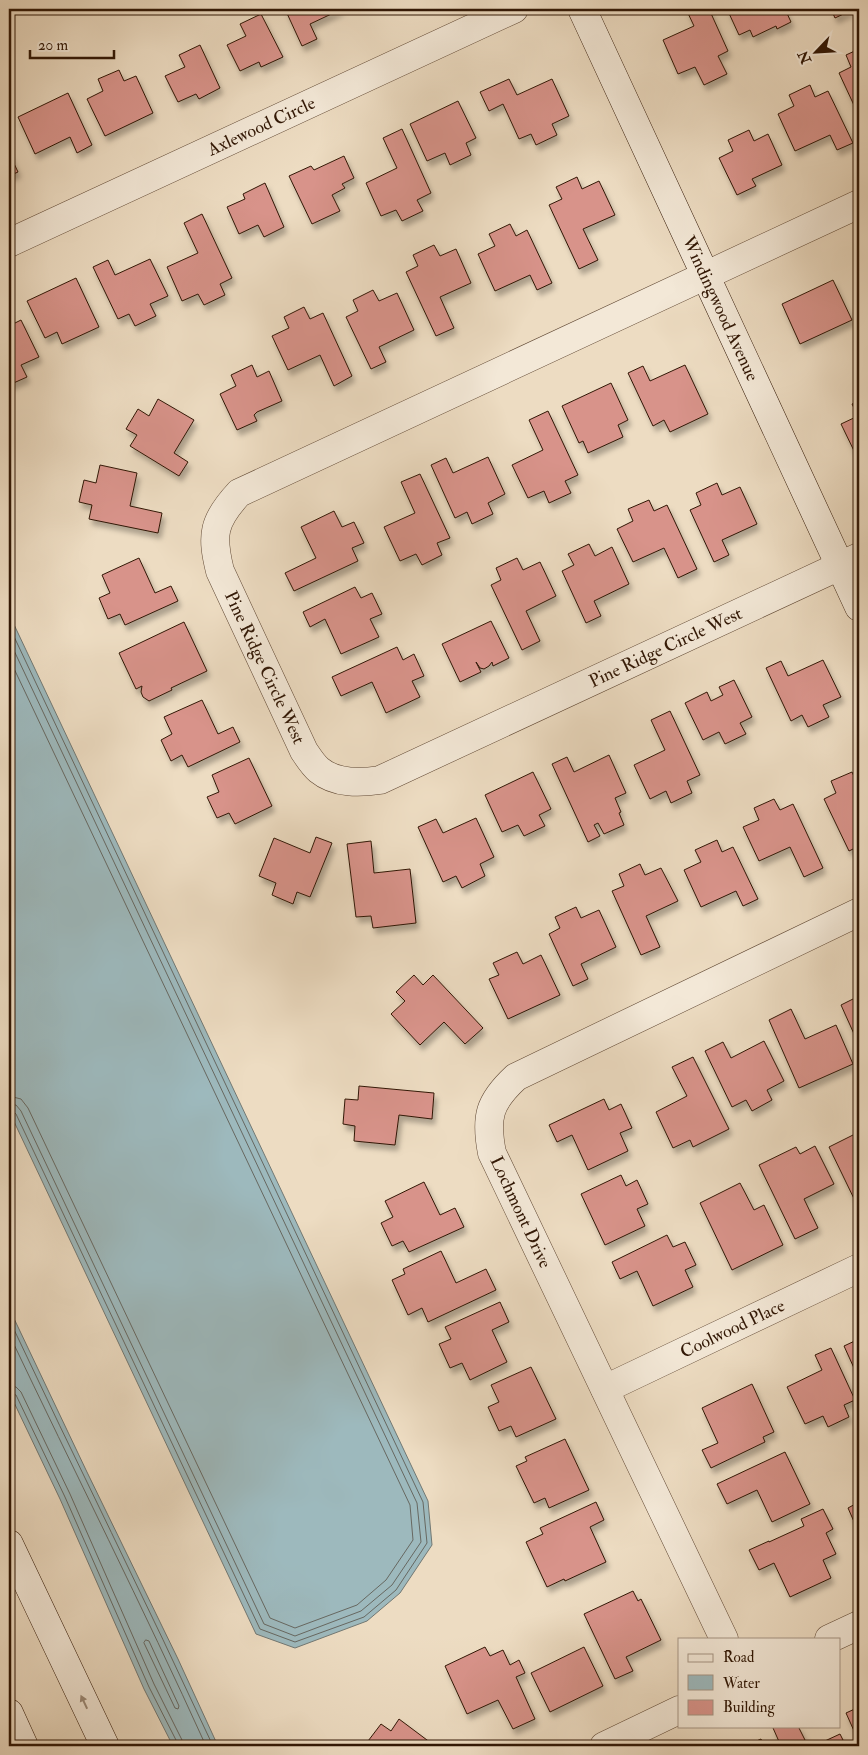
<svg xmlns="http://www.w3.org/2000/svg" width="868" height="1755" font-family="'IM FELL Double Pica',serif">
  <style>
    .water { fill: #9db9bd; stroke: #727873 }
    .lines { fill: none; stroke-linecap: round; stroke-linejoin: round }
    .shore { stroke: #676861; stroke-width: 1 }
    .building { fill: #d8938a; stroke: #311705; filter: url(#shadow) }
    .street-casing { stroke: #604834; stroke-width: 29 }
    .secondary-casing { stroke: #311705; stroke-width: 29 }
    .street { stroke: #f3e8d7; stroke-width: 28 }
    .secondary { stroke: #f3e8d7; stroke-width: 28 }
    .oneway { fill: #9c8a78 }
    .labels { text-anchor: middle; stroke-width: 5; stroke-linejoin: round; paint-order: stroke }
    .street-label { font-size: 18px; fill: #311705; stroke: #f3e8d7 }
  </style>
  <defs>
    <filter id="shadow"><feDropShadow dx="3" dy="5.5" stdDeviation="2.5" flood-color="#0004"/></filter>
  </defs>
  <rect width="100%" height="100%" fill="#eddcc2"/>
  <filter id="stains"><feTurbulence type="fractalNoise" baseFrequency=".004" numOctaves="4"/><feColorMatrix values="0 0 0 0 .2 0 0 0 0 .09 0 0 0 0 .02 0 0 0 .5 -.17"/></filter>
  <radialGradient id="worn" r=".72"><stop offset=".6" stop-color="#630" stop-opacity="0"/><stop offset="1" stop-color="#630" stop-opacity=".3"/></radialGradient>
  <!-- water -->
  <g class="water">
    <polygon points="9,614 428,1501 432,1545 400,1593 367,1621 295,1648 256,1634 9,1111"/>
    <polygon points="9,1308 86,1470 178,1659 218,1746 173,1746 144,1689 60,1499 9,1392"/>
  </g>
  <g class="lines">
    <!-- shore -->
    <g class="shore">
      <polyline points="9,626 423,1502 427,1543 396,1590 364,1617 295,1642 260,1629 16,1114 13,1111 9,1110"/>
      <polyline points="9,640 417,1503 421,1542 392,1585 361,1611 295,1636 264,1624 21,1111 16,1105 9,1104"/>
      <polyline points="9,658 410,1505 413,1540 386,1580 357,1605 295,1628 270,1618 28,1108 21,1099 9,1096"/>
      <path d="M9 1319C76 1462 147 1603 213 1746"/>
      <path d="M9 1334C74 1471 143 1607 206 1746"/>
      <polyline points="9,1385 16,1387 21,1392 70,1494 154,1684 182,1740 183,1746"/>
      <polyline points="9,1392 16,1395 65,1497 149,1687 177,1742 177,1746"/>
      <polygon points="146,1640 149,1641 179,1706 178,1709 175,1708 144,1643"/>
    </g>
  </g>
  <!-- building -->
  <g class="building">
    <polygon points="285,9 342,9 310,24 317,39 302,46"/>
    <polygon points="686,9 709,9 728,51 718,56 727,74 704,85 695,67 678,74 663,40 694,26"/>
    <polygon points="727,9 785,9 791,22 777,29 776,26 753,37 750,30 739,35"/>
    <polygon points="831,9 854,9 835,18"/>
    <polygon points="261,14 283,57 261,67 259,62 240,71 227,45 246,36 240,24"/>
    <polygon points="200,45 220,88 199,99 196,94 178,102 165,76 185,67 179,55"/>
    <polygon points="859,49 859,116 839,73 851,67 846,55"/>
    <polygon points="119,70 124,81 136,76 153,113 105,136 87,99 103,91 98,79"/>
    <polygon points="509,79 517,95 552,79 569,116 552,124 557,135 536,145 531,134 519,139 503,104 489,111 480,92"/>
    <polygon points="810,85 815,97 828,91 853,143 837,150 830,135 795,151 778,114 794,106 789,95"/>
    <polygon points="68,93 92,145 77,153 70,137 35,154 18,117"/>
    <polygon points="458,101 476,138 466,143 471,155 450,165 445,153 427,161 410,124"/>
    <polygon points="402,129 431,193 417,200 423,211 402,221 396,210 381,216 366,183 397,168 383,138"/>
    <polygon points="749,130 754,141 768,134 782,165 752,179 756,186 737,195 719,158 733,151 728,140"/>
    <polygon points="9,153 18,172 9,176"/>
    <polygon points="344,156 354,178 342,184 345,188 332,195 340,211 312,224 289,176 311,166 314,170"/>
    <polygon points="577,177 582,189 599,181 615,215 583,229 598,260 579,269 549,205 562,199 556,187"/>
    <polygon points="265,183 284,227 264,237 258,225 239,234 227,207 245,199 243,194"/>
    <polygon points="202,214 232,278 220,284 225,295 204,305 198,294 182,301 167,267 198,253 184,223"/>
    <polygon points="510,224 516,236 527,230 552,283 537,290 530,275 495,291 478,254 495,246 489,234"/>
    <polygon points="434,245 440,256 456,249 471,283 440,297 454,328 436,336 406,272 418,266 413,255"/>
    <polygon points="150,259 168,296 150,304 156,316 135,326 129,314 118,319 93,267 108,260 115,275"/>
    <polygon points="76,278 99,327 62,344 57,332 45,338 27,301"/>
    <polygon points="833,280 852,320 800,344 782,304"/>
    <polygon points="373,290 379,301 397,293 414,330 379,347 386,362 371,369 346,317 358,311 353,300"/>
    <polygon points="304,307 310,319 323,313 352,376 334,386 320,355 288,370 272,336 289,328 284,317"/>
    <polygon points="21,320 39,357 21,365 27,377 9,385 9,326"/>
    <polygon points="252,365 257,377 269,371 282,401 257,412 254,415 257,421 237,430 220,394 236,386 231,375"/>
    <polygon points="685,365 708,414 670,432 664,420 653,426 628,373 643,366 650,381"/>
    <polygon points="611,383 628,420 618,425 623,437 588,453 583,441 579,443 562,406"/>
    <polygon points="158,399 194,420 174,453 188,462 179,476 130,446 137,435 126,429 138,409 149,416"/>
    <polygon points="859,401 859,456 857,457 841,424 858,416 852,404"/>
    <polygon points="548,411 578,475 565,481 571,493 549,503 544,491 528,498 512,465 543,450 529,420"/>
    <polygon points="488,457 505,494 488,503 493,514 472,524 467,512 455,518 431,465 446,458 453,473"/>
    <polygon points="100,465 137,473 130,506 162,513 158,533 89,519 92,505 79,502 84,480 96,483"/>
    <polygon points="420,474 450,538 437,543 442,555 422,565 416,554 400,561 384,527 415,513 401,482"/>
    <polygon points="717,483 722,495 740,487 757,524 722,540 729,555 714,562 690,510 701,505 696,493"/>
    <polygon points="649,500 654,511 667,505 697,569 678,578 664,548 633,562 617,529 633,521 628,509"/>
    <polygon points="334,511 342,527 354,522 364,543 352,548 358,561 294,591 285,573 316,558 301,527"/>
    <polygon points="589,544 595,556 612,547 629,584 594,601 601,616 586,623 562,571 574,565 568,554"/>
    <polygon points="139,558 155,593 171,586 178,601 125,625 120,614 108,619 99,598 110,593 102,575"/>
    <polygon points="517,558 523,570 540,562 556,596 526,611 540,641 522,650 491,585 501,580 496,568"/>
    <polygon points="355,587 361,598 372,593 382,614 370,619 379,637 341,654 325,619 310,627 303,612"/>
    <polygon points="491,621 509,658 493,666 492,662 489,666 484,669 480,668 476,662 481,672 460,682 442,644"/>
    <polygon points="184,622 207,671 171,688 172,690 149,701 143,697 141,692 142,686 136,689 119,653"/>
    <polygon points="397,647 403,660 414,654 424,676 412,681 420,697 386,713 372,682 341,696 332,677"/>
    <polygon points="823,660 841,697 823,705 829,717 808,727 802,715 791,721 766,668 781,661 788,676"/>
    <polygon points="734,680 752,717 740,723 746,734 725,744 719,732 703,740 685,703 707,692 711,701 723,695 719,687"/>
    <polygon points="202,700 218,734 233,727 240,742 188,767 182,755 171,761 161,740 172,734 164,717"/>
    <polygon points="670,711 700,775 687,781 692,793 671,803 666,791 650,799 634,765 665,750 651,720"/>
    <polygon points="609,755 626,793 615,798 621,812 619,813 624,825 604,834 598,823 594,825 600,836 588,842 552,764 567,757 574,772"/>
    <polygon points="249,758 272,806 235,824 229,813 217,818 207,797 219,792 212,775"/>
    <polygon points="533,772 551,809 539,815 545,826 524,836 518,825 502,832 485,795"/>
    <polygon points="852,772 857,783 859,782 859,828 857,829 859,833 859,846 849,851 824,799 836,793 831,781"/>
    <polygon points="774,799 780,810 793,804 823,868 804,877 790,847 759,861 743,827 759,820 754,808"/>
    <polygon points="476,818 494,857 480,864 485,876 462,888 456,876 443,882 418,827 436,819 443,833"/>
    <polygon points="316,837 332,843 310,897 297,892 293,904 272,895 276,883 259,876 274,838 310,853"/>
    <polygon points="717,840 722,852 733,847 758,899 743,906 736,891 701,907 684,870 701,862 695,850"/>
    <polygon points="371,841 374,873 410,869 416,923 373,928 371,916 356,917 347,844"/>
    <polygon points="640,864 645,875 661,868 678,901 646,916 660,947 641,955 612,891 624,886 619,874"/>
    <polygon points="576,907 581,918 599,910 616,947 581,964 588,979 573,986 549,934 560,928 555,917"/>
    <polygon points="517,952 523,964 541,955 560,995 508,1019 489,979 499,975 493,963"/>
    <polygon points="414,975 423,985 433,975 483,1028 465,1044 444,1022 420,1045 391,1014 405,1001 396,992"/>
    <polygon points="859,996 859,1045 841,1005"/>
    <polygon points="791,1009 805,1039 836,1025 853,1064 799,1088 769,1020"/>
    <polygon points="764,1041 784,1081 767,1090 772,1100 752,1111 746,1100 732,1107 705,1051 723,1042 731,1058"/>
    <polygon points="693,1057 729,1129 693,1147 690,1140 673,1148 656,1112 687,1096 672,1067"/>
    <polygon points="359,1086 434,1093 432,1119 399,1115 395,1145 354,1141 355,1126 343,1124 345,1099 358,1100"/>
    <polygon points="604,1099 609,1110 621,1104 632,1128 620,1133 628,1151 588,1170 572,1135 557,1142 549,1125"/>
    <polygon points="859,1132 859,1209 829,1147"/>
    <polygon points="815,1146 834,1184 804,1199 818,1228 795,1239 759,1165 796,1147 800,1154"/>
    <polygon points="621,1175 626,1186 637,1180 648,1204 637,1209 645,1226 605,1245 581,1194"/>
    <polygon points="424,1182 440,1215 455,1208 464,1227 409,1252 403,1241 392,1246 381,1223 393,1217 385,1201"/>
    <polygon points="740,1183 754,1210 764,1205 783,1245 732,1270 700,1203"/>
    <polygon points="667,1235 673,1247 685,1242 696,1265 685,1270 693,1287 653,1306 637,1271 620,1279 612,1262"/>
    <polygon points="441,1251 456,1283 486,1269 496,1290 428,1322 422,1308 408,1315 392,1280 405,1274 403,1269"/>
    <polygon points="500,1302 509,1322 492,1330 507,1362 470,1380 462,1363 450,1368 439,1344 451,1339 445,1327"/>
    <polygon points="859,1339 859,1379 844,1346"/>
    <polygon points="831,1348 855,1400 844,1405 849,1417 828,1427 823,1416 805,1424 787,1387 822,1370 815,1355"/>
    <polygon points="531,1367 556,1419 516,1437 511,1426 499,1431 488,1407 499,1402 491,1385"/>
    <polygon points="752,1384 774,1432 763,1437 765,1442 711,1468 702,1450 718,1443 702,1408"/>
    <polygon points="565,1439 589,1490 549,1508 545,1498 534,1503 516,1466 527,1461 525,1457"/>
    <polygon points="785,1452 810,1504 772,1522 757,1490 727,1504 717,1484"/>
    <polygon points="596,1502 604,1520 590,1527 606,1562 565,1581 564,1579 547,1587 526,1542 543,1534 540,1528"/>
    <polygon points="859,1502 859,1533 848,1508"/>
    <polygon points="823,1509 833,1529 826,1533 836,1554 823,1560 831,1578 790,1597 774,1563 759,1570 749,1550 769,1541 769,1542 804,1526 801,1519"/>
    <polygon points="633,1591 638,1601 641,1599 661,1640 626,1657 633,1671 615,1679 584,1614"/>
    <polygon points="485,1647 490,1656 503,1650 510,1665 519,1660 525,1673 516,1677 535,1719 513,1729 498,1700 467,1714 445,1666"/>
    <polygon points="584,1647 603,1686 550,1712 531,1673"/>
    <polygon points="859,1707 859,1742 846,1713"/>
    <polygon points="399,1719 435,1746 367,1746 365,1745 381,1724 391,1731"/>
    <polygon points="778,1726 798,1726 808,1746 781,1746 773,1728"/>
    <polygon points="840,1734 846,1746 814,1746"/>
    <polygon points="761,1739 764,1746 745,1746"/>
  </g>
  <g class="lines">
    <!-- street casing -->
    <g class="street-casing">
      <g id="street">
        <path id="s1" d="M859 204 239 493C213 521 211 535 220 571L304 751C308 757 313 765 319 770 336 784 360 783 380 780L859 557"/>
        <path id="s2" d="M9 243 514 9"/>
        <path id="s3" d="M605 1389 859 1268"/>
        <path d="M724 1639 492 1153C485 1117 489 1102 516 1077L859 912"/>
        <polyline points="829,1639 859,1625"/>
        <polyline points="604,1746 679,1710"/>
      </g>
    </g>
    <!-- secondary casing -->
    <g class="secondary-casing">
      <g id="secondary">
        <path id="s4" d="M582 9 859 607"/>
        <polyline points="9,1544 105,1746"/>
        <polyline points="9,1713 24,1746"/>
      </g>
    </g>
    <!-- street -->
    <use href="#street" class="street"/>
    <!-- secondary -->
    <use href="#secondary" class="secondary"/>
  </g>
  <!-- one-way arrows -->
  <defs><path id="oneway-solid" d="M-6-.8H1V-3.2L6.5 0L1 3.2V.8H-6Z" transform="scale(1.25)"/></defs>
  <use class="oneway" href="#oneway-solid" transform="translate(84 1702) rotate(-115)"/>
  <g class="labels">
    <!-- street labels -->
    <g class="street-label">
      <text dy="6" stroke="none"><textPath href="#s2" startOffset="278">Axlewood Circle</textPath></text>
      <text dy="6" stroke="none"><textPath href="#s4" startOffset="330">Windingwood Avenue</textPath></text>
      <text dy="6" stroke="none"><textPath href="#s1" startOffset="1371">Pine Ridge Circle West</textPath></text>
      <text dy="6" stroke="none"><textPath href="#s1" startOffset="876">Pine Ridge Circle West</textPath></text>
      <text transform="translate(521 1212) rotate(65)" y="6">Lochmont Drive</text>
      <text dy="6" stroke="none"><textPath href="#s3" startOffset="141">Coolwood Place</textPath></text>
    </g>
  </g>
  <!-- margin -->
  <rect width="868" height="1755" fill="none" stroke="#eddcc2" stroke-width="30"/>
  <rect x="10" y="10" width="848" height="1735" fill="none" stroke="#311705" stroke-width="2.5"/>
  <rect x="15" y="15" width="838" height="1725" fill="none" stroke="#311705"/>
  <!-- legend -->
  <rect x="678" y="1638" width="162" height="90" fill="#f3e8d7" stroke="#a59483"/>
  <rect x="688" y="1654" width="25" height="8" fill="#f3e8d7" stroke="#a59483"/>
  <text x="723" y="1662" font-size="15" fill="#311705">Road</text>
  <rect x="688" y="1675" width="25" height="15" fill="#9db9bd" stroke="#a59483"/>
  <text x="723" y="1688" font-size="15" fill="#311705">Water</text>
  <rect x="688" y="1700" width="25" height="15" fill="#d8938a" stroke="#a59483"/>
  <text x="723" y="1712" font-size="15" fill="#311705">Building</text>
  <!-- north arrow -->
  <g transform="translate(816 52) rotate(245)" stroke="#f3e8d7" stroke-width="4" paint-order="stroke">
  <path d="M0-4L9 19L0 12L-9 19Z" fill="#311705"/>
  <text y="-8" font-size="14" font-weight="bold" text-anchor="middle" fill="#311705">N</text>
  </g>
  <!-- scale -->
  <path d="M30 50v8h84v-8" fill="none" stroke="#311705" stroke-width="2.5"/>
  <text x="38" y="50" font-size="15" fill="#311705" stroke="#f3e8d7" stroke-width="4" paint-order="stroke">20 m</text>
  <rect width="100%" height="100%" filter="url(#stains)"/>
  <rect width="100%" height="100%" fill="url(#worn)"/>
</svg>
